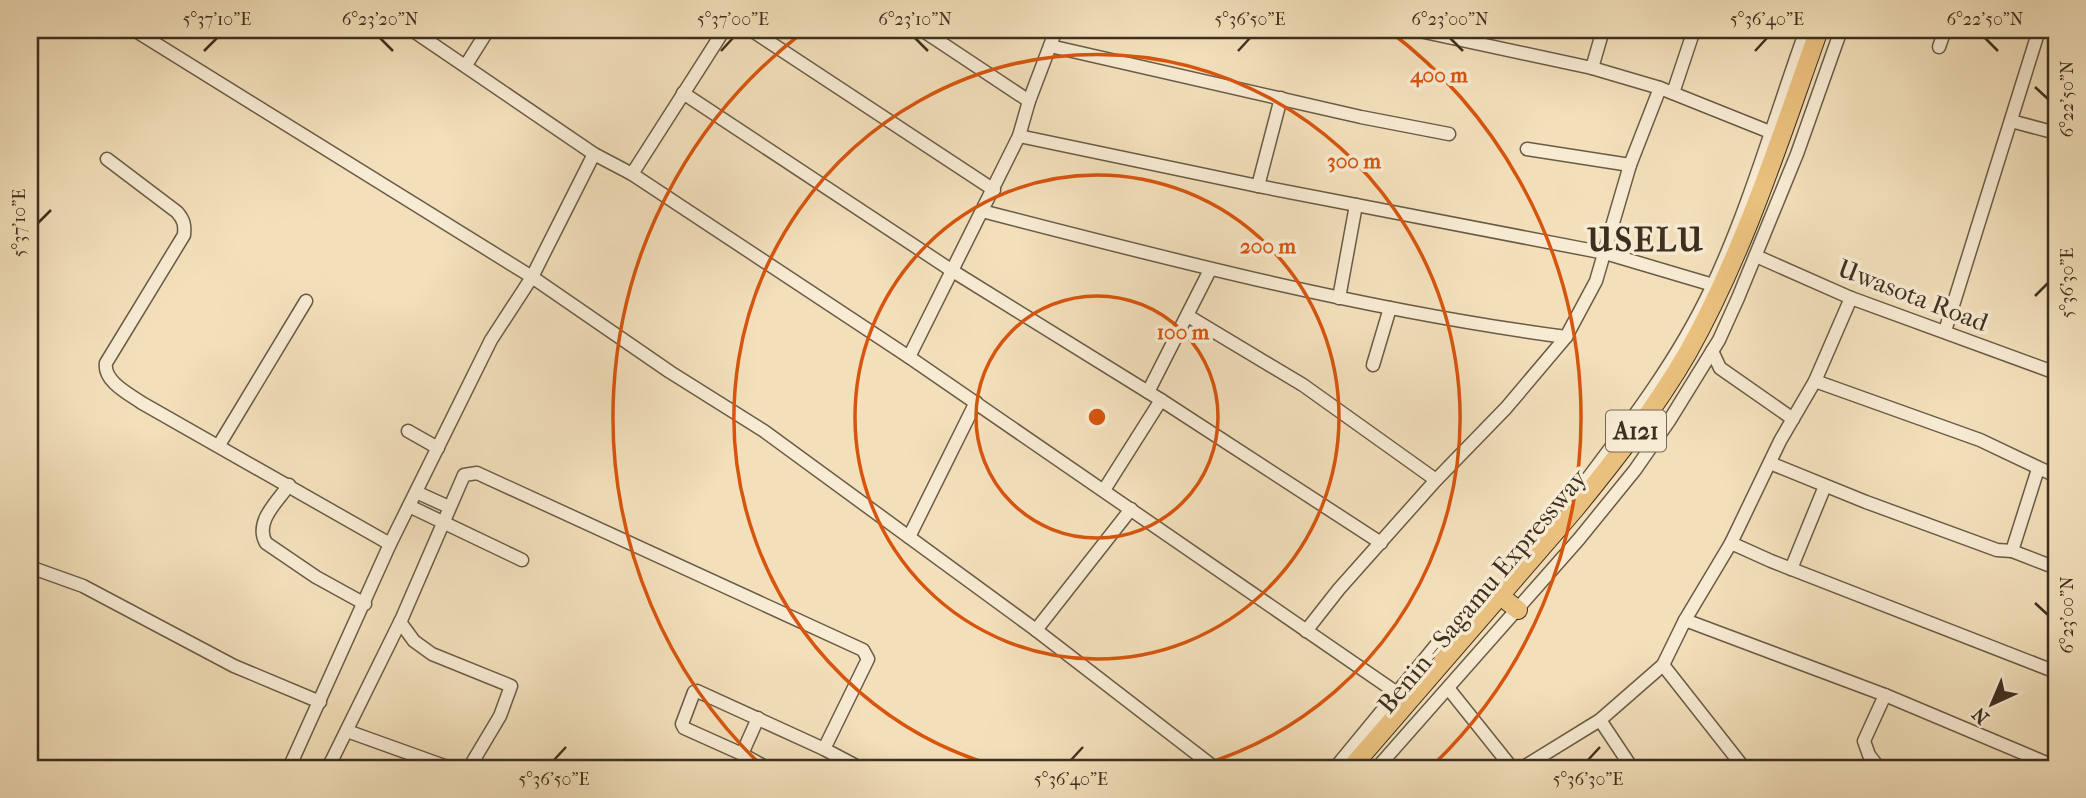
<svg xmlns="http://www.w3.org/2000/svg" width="2086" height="798" font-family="'IM FELL French Canon',serif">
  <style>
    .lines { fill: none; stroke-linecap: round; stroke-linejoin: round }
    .minor-casing { stroke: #6a5b46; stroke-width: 15 }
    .highway-casing { stroke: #3d2f1f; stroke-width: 20 }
    .minor { stroke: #f7ebd3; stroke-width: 12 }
    .highway { stroke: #eac07e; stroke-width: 18 }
    .ticks { fill: none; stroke: #3d2f1f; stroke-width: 2.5 }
    .ring { fill: none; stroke: #d7550e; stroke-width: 3.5 }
    .labels { text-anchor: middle; stroke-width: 7; stroke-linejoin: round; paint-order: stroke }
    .shield { fill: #f7ebd3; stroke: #756755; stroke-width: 2 }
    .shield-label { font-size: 24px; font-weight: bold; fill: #3d2f1f }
    .street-label { font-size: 26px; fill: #3d2f1f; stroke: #f7ebd3 }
    .district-label { font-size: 33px; font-weight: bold; letter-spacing: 2px; fill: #3d2f1f; stroke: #f7ebd3 }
    .centre { fill: #d7550e; stroke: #f7ebd3; stroke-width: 3.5 }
    .ring-label { font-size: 21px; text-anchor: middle; font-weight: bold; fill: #d7550e; stroke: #f7ebd3; stroke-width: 7; stroke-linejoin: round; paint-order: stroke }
    .neatline { fill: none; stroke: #3d2f1f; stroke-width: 2.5 }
    .ticks-label { font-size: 18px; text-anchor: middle; fill: #3d2f1f }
  </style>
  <rect width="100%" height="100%" fill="#f3e0bb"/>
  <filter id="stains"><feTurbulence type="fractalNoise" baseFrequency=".00286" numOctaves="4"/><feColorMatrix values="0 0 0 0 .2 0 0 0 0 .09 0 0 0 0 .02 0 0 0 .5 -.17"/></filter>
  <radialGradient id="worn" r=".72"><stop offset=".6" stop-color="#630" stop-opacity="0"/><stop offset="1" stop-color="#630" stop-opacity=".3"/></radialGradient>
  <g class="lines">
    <!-- minor casing -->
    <g class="minor-casing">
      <g id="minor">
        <polyline points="134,30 532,277 670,372 764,431 1036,630 1215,768"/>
        <polyline points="412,30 594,154 632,174 909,357 1397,693"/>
        <polyline points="751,30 994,190"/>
        <polyline points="922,30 1029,101"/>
        <polyline points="1415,30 1592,68 1660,88 1770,132"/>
        <polyline points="1050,46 1361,117 1449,134"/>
        <polyline points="1939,47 1945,30"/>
        <polyline points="466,65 488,30"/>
        <polyline points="1592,68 1603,30"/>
        <polyline points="683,93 951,270 1161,400 1381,543"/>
        <polyline points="1673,93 1694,30"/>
        <polyline points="2011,121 2056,133"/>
        <polyline points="1019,136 1258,186 1605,253 1713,285"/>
        <polyline points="1527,149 1630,165"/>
        <path d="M107 159 177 212C184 220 185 225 184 235L106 363C103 381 129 394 142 403L390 544"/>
        <polyline points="632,174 724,30"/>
        <polyline points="1258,186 1281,98"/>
        <path d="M982 211C1175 261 1368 311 1566 337"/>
        <polyline points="1756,256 1851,298 2056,373"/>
        <polyline points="1339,298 1356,205"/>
        <polyline points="1188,316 1303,385 1436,480"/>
        <polyline points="1945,331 2039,30"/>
        <polyline points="1712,351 1720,368 1793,419"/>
        <polyline points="909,357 1019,136 1029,101 1056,30"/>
        <polyline points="1373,365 1390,308"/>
        <polyline points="1815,381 1980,440 2056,476"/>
        <polyline points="1148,392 1210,270"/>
        <polyline points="408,431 438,448"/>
        <polyline points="219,445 306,301"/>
        <polyline points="1770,463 1866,502 1997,550 2012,551 2056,568"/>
        <path d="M289 485C277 502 254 522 266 543L316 577 365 604"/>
        <polyline points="1104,490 1161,400"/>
        <polyline points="416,492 449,507"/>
        <path d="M1570 502C1621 434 1675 366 1711 289 1750 206 1775 116 1806 30"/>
        <polyline points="409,506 522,560"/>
        <polyline points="909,537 976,402"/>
        <polyline points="1731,543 1771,561 2056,672"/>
        <polyline points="2012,551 2038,469"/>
        <polyline points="30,567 83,586 234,666 320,702"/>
        <polyline points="1791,569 1825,486"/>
        <polyline points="1685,620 1885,695 2056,767"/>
        <polyline points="400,622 414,641 432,654 511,686 500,716 469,768"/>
        <polyline points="1036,630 1131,509"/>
        <polyline points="1306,631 1339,589 1436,480 1506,408 1566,337 1596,281 1630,165 1660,88"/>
        <polyline points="1663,665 1744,768"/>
        <polyline points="1448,688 1512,768"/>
        <polyline points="1600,720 1632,768"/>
        <polyline points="347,731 450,768"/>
        <polyline points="742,754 758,718"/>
        <polyline points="289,768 390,544 491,340 532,277 594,154"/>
        <polyline points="328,768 402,618 464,475 477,473 863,650 868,659 824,749"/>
        <polyline points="767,768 742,754 684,728 682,724 694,692 697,691 824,749 860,768"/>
        <polyline points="1335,768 1437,644 1463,625 1494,589"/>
        <polyline points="1377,768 1579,539 1635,470 1669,421 1719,340 1738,298 1797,154 1841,30"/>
        <polyline points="1522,768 1600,720 1663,665 1685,620 1731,543 1780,441 1815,381 1851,298"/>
        <polyline points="1879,768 1869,755 1864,741 1885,695"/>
      </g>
    </g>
    <!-- highway casing -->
    <g class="highway-casing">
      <g id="highway">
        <polyline points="1508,602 1518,610"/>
        <path d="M1351 768 1575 509C1615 460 1655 409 1687 354 1744 253 1780 139 1819 30"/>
      </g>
    </g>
    <!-- minor -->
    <use href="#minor" class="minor"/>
    <!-- highway -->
    <use href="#highway" class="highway"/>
  </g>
  <!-- ticks -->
  <path class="ticks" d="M380 38 393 51M915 38 928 51M1450 38 1463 51M1985 38 1998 51M204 51 217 38M721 51 733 38M1238 51 1250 38M1755 51 1767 38M2035 87 2048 99M38 223 51 210M2035 296 2048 283M2035 603 2048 615M554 760 566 747M1071 760 1083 747M1588 760 1600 747"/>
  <!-- distance rings -->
  <g class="ring">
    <circle cx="1097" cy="417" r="121"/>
    <circle cx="1097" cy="417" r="242"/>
    <path d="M1003 768A363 363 0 1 1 1191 768"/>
    <path d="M764 768A484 484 0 0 1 806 30M1388 30A484 484 0 0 1 1430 768"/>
  </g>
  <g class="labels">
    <!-- shield labels -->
    <rect class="shield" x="1606" y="410.5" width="60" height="41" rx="5"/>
    <g class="shield-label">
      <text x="1636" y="439">A121</text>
    </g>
    <!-- street labels -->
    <g class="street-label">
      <text transform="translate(1913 295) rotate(21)" y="9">Uwasota Road</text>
      <text transform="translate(1482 591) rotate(-50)" y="9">Benin - Sagamu Expressway</text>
    </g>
    <!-- district labels -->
    <g class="district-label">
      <text x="1646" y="251">USELU</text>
    </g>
  </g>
  <circle cx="1097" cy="417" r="10" class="centre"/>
  <g class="ring-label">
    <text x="1439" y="82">400 m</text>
    <text x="1354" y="168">300 m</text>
    <text x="1268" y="253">200 m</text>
    <text x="1183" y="339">100 m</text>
  </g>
  <!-- margin -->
  <rect width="2086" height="798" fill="none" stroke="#f3e0bb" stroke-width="77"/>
  <!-- north arrow -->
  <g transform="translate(1992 704) rotate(224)" stroke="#f7ebd3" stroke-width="5" paint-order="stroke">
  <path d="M0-5L12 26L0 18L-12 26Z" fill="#3d2f1f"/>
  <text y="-10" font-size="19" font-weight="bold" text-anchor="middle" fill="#3d2f1f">N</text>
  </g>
  <rect x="38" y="38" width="2010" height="722" class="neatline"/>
  <g class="ticks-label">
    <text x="217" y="25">5°37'10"E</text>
    <text x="380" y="25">6°23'20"N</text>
    <text x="733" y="25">5°37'00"E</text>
    <text x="915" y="25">6°23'10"N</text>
    <text x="1250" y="25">5°36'50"E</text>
    <text x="1450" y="25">6°23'00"N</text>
    <text x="1767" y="25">5°36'40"E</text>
    <text x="1985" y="25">6°22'50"N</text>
    <text transform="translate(2067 99) rotate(-90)" y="6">6°22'50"N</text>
    <text transform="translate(19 223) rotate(-90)" y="6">5°37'10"E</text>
    <text transform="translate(2067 283) rotate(-90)" y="6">5°36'30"E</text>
    <text transform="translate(2067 615) rotate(-90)" y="6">6°23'00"N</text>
    <text x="554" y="785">5°36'50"E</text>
    <text x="1071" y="785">5°36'40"E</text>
    <text x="1588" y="785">5°36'30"E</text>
  </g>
  <rect width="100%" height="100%" filter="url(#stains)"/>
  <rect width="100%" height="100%" fill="url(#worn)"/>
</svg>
